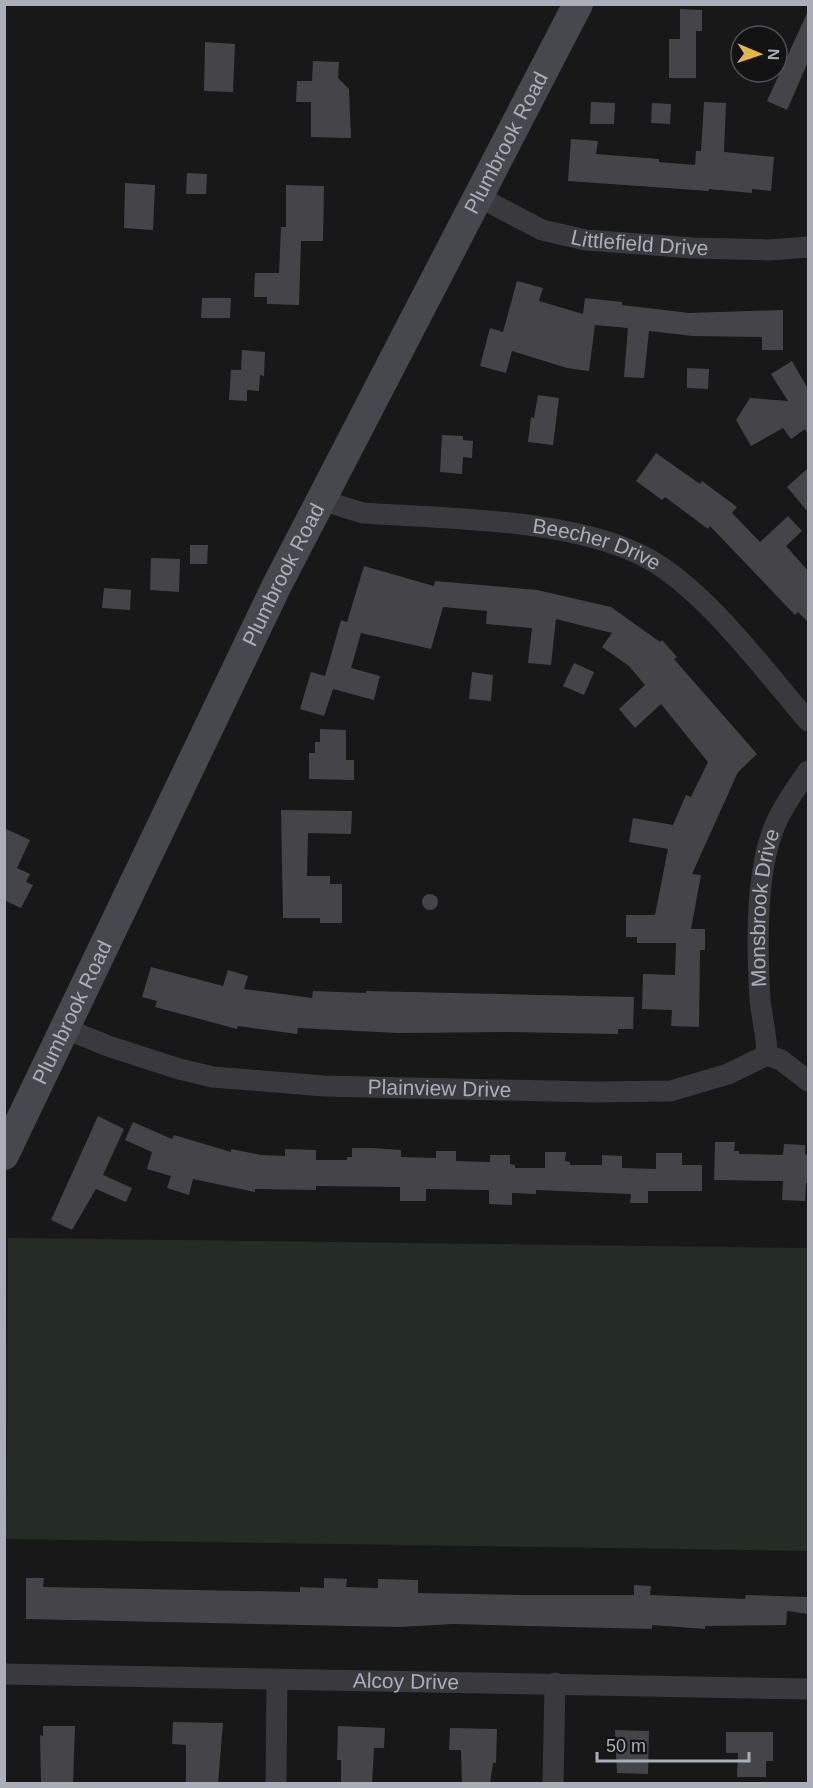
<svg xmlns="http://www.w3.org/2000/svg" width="813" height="1788" font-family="Helvetica,sans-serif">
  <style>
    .green { fill: #242c25 }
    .building { fill: #454549 }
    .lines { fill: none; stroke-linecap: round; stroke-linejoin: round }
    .street { stroke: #39393e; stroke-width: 21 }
    .secondary { stroke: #47484e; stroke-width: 30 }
    .labels { text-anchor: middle; stroke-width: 6; stroke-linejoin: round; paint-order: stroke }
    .street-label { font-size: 21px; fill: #abaeb8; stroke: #131314 }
  </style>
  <rect width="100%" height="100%" fill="#181819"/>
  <!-- green -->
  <polygon class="green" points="8,1238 808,1248 808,1551 6,1539"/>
  <!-- building -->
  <g class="building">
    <polygon points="680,9 702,10 702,31 696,31 696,78 669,78 669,39 680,39"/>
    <polygon points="808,11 808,62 787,110 767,101"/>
    <polygon points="205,42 235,44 233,92 204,91"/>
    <polygon points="313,61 339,62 338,78 349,89 351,138 311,137 311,102 296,102 297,81 312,81"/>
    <polygon points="591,102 615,103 614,124 590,124"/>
    <polygon points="704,102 726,103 724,152 774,157 771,191 752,189 752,193 709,189 709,191 568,181 571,139 598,141 596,154 659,159 659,162 695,165 696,151 701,151"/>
    <polygon points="652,103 671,104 670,124 651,123"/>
    <polygon points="187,173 207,174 206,194 186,194"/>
    <polygon points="125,183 155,185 153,230 124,228"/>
    <polygon points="286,185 324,186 323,241 301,241 299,305 267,304 267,297 254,297 255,273 279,273 281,227 286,227"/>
    <polygon points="517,281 543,288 539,301 583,314 585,298 622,302 622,305 689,313 783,310 783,350 762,350 762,337 693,336 649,331 644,378 624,377 628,328 595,325 589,371 567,368 512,351 506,373 480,366 490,328 503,332"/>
    <polygon points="202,298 231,298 230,318 201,318"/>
    <polygon points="242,350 265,352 264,376 260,375 259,391 247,390 247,401 229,400 231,370 241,370"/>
    <polygon points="792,361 808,389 808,435 805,429 791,439 783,428 751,446 736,420 750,398 788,401 771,374"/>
    <polygon points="687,368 709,369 708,389 687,388"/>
    <polygon points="538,395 559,398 553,445 528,442 531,417 534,418"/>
    <polygon points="442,435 463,436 463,440 473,441 472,458 463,457 462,474 440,472"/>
    <polygon points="656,453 700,484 702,481 737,507 732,513 760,542 788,516 802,531 786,546 808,571 808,622 798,612 795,615 710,526 708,529 665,497 662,500 636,481"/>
    <polygon points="808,468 808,512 787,487"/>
    <polygon points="190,545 208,545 207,564 190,564"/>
    <polygon points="151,558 180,559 179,592 150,590"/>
    <polygon points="364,566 434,586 435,581 537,590 611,607 660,642 662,640 677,657 674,659 757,754 738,772 692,874 701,875 691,929 705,929 705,950 700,950 699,1027 671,1026 672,1010 642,1009 643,974 675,975 676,943 637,943 637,937 626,937 626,915 655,915 668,849 629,842 633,818 673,825 686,795 691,797 708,762 661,704 635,728 619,709 645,685 629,666 602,647 612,633 556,619 551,665 528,663 532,628 486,624 487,611 443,607 431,649 361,633 351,668 380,676 374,700 333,689 324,716 300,709 311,672 325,676 341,620 347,622"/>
    <polygon points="104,588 131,590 130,610 102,608"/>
    <polygon points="574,663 594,672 584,695 563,686"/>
    <polygon points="472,672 493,675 491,701 469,699"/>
    <polygon points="320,729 346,730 346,760 354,760 354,780 309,779 309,753 315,753 315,742 320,742"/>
    <polygon points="281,810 352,811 351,834 308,833 307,876 330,876 330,884 342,884 342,923 320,923 320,918 283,918"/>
    <polygon points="4,828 30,840 17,868 30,874 26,882 33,885 21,908 4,900"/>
    <circle cx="430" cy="902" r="8"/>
    <polygon points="151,967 223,986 228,970 248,976 244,989 312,998 313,991 366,993 366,991 634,997 633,1029 618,1029 618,1034 509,1032 398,1033 298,1028 297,1034 238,1026 237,1029 155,1007 157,1001 142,997"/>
    <polygon points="98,1116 124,1129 103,1175 132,1188 126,1202 96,1189 72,1230 51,1220"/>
    <polygon points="133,1122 172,1139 174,1135 231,1152 231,1149 261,1155 285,1156 285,1149 316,1150 316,1160 347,1160 347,1157 352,1157 352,1148 372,1148 401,1150 401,1157 436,1158 436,1151 456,1151 456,1161 490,1162 490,1155 510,1155 510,1164 515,1165 515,1168 545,1168 545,1152 566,1152 565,1161 570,1162 570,1165 602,1165 602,1155 622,1156 622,1168 656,1169 656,1153 682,1153 682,1165 702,1165 702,1191 648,1191 648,1203 630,1203 631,1194 536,1190 536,1194 512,1193 512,1205 489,1204 489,1190 426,1189 426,1201 400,1201 400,1187 316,1186 316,1190 255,1189 255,1192 193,1179 189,1195 167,1188 171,1176 147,1169 152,1152 125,1140"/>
    <polygon points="715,1142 735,1142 734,1151 739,1151 739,1154 783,1155 784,1144 805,1145 805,1154 808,1155 808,1183 806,1183 805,1201 782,1200 783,1181 714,1180"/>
    <polygon points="26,1578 44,1578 43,1587 300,1592 300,1587 324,1588 324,1578 347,1579 346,1587 378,1588 378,1579 418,1580 418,1593 522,1595 634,1595 634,1585 651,1586 650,1595 745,1599 746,1595 808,1597 808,1614 787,1611 786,1625 705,1626 705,1629 652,1625 652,1629 453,1624 399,1627 26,1619"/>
    <polygon points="173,1722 223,1723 218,1784 186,1784 186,1745 172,1744"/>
    <polygon points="43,1726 75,1726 73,1784 41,1784 40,1735 43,1736"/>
    <polygon points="338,1726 385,1728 384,1748 374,1748 372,1784 341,1784 341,1760 337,1760"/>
    <polygon points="450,1728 497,1729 496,1763 493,1763 490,1784 462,1784 461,1750 449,1750"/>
    <polygon points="615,1730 649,1731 648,1774 617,1773"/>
    <polygon points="726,1732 773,1732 773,1761 766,1761 766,1777 737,1777 738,1753 726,1753"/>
  </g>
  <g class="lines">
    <!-- street -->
    <g class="street">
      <path id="s1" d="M479 197 542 230 586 240 693 248 769 250 808 247"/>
      <path id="s2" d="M321 497 337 505 363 513C447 519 570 518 645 557 703 587 765 671 808 721"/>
      <path id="s3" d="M64 1028 108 1046 179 1069 213 1077 324 1086 594 1092 671 1091 728 1074 767 1055 781 1060 808 1081"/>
      <path id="s4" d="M767 1055C767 1037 762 1019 760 1000 757 950 755 878 773 830 781 809 795 790 808 771"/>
      <path id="s5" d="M4 1674 808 1689"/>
      <polyline points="276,1784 277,1680"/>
      <polyline points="553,1784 555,1683"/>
    </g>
    <!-- secondary -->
    <path class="secondary" id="s6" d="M4 1155 276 587 578 4"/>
  </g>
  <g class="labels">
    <!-- street labels -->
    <g class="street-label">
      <text dy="7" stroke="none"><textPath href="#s6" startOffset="1130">Plumbrook Road</textPath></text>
      <text dy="7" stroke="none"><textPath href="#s1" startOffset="170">Littlefield Drive</textPath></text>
      <text dy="7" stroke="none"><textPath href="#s2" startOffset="282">Beecher Drive</textPath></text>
      <text dy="7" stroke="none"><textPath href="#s6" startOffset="644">Plumbrook Road</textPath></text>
      <text dy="7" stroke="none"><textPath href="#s4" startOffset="148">Monsbrook Drive</textPath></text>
      <text dy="7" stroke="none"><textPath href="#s6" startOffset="158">Plumbrook Road</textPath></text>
      <text dy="7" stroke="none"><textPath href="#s3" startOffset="384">Plainview Drive</textPath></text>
      <text dy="7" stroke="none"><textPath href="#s5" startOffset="402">Alcoy Drive</textPath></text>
    </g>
  </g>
  <!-- border -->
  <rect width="813" height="1788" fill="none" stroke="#abaeb8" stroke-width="12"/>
  <!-- north arrow -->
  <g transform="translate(759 54) rotate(92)"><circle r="28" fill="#131314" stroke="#505156" stroke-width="1.5"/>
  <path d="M0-4.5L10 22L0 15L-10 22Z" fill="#e0b749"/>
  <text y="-9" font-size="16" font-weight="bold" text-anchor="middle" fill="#abaeb8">N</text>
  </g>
  <!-- scale -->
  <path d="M597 1752v9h152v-9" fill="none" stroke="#abaeb8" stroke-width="3"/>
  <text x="606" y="1752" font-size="18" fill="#abaeb8" stroke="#131314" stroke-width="4.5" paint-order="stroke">50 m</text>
</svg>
